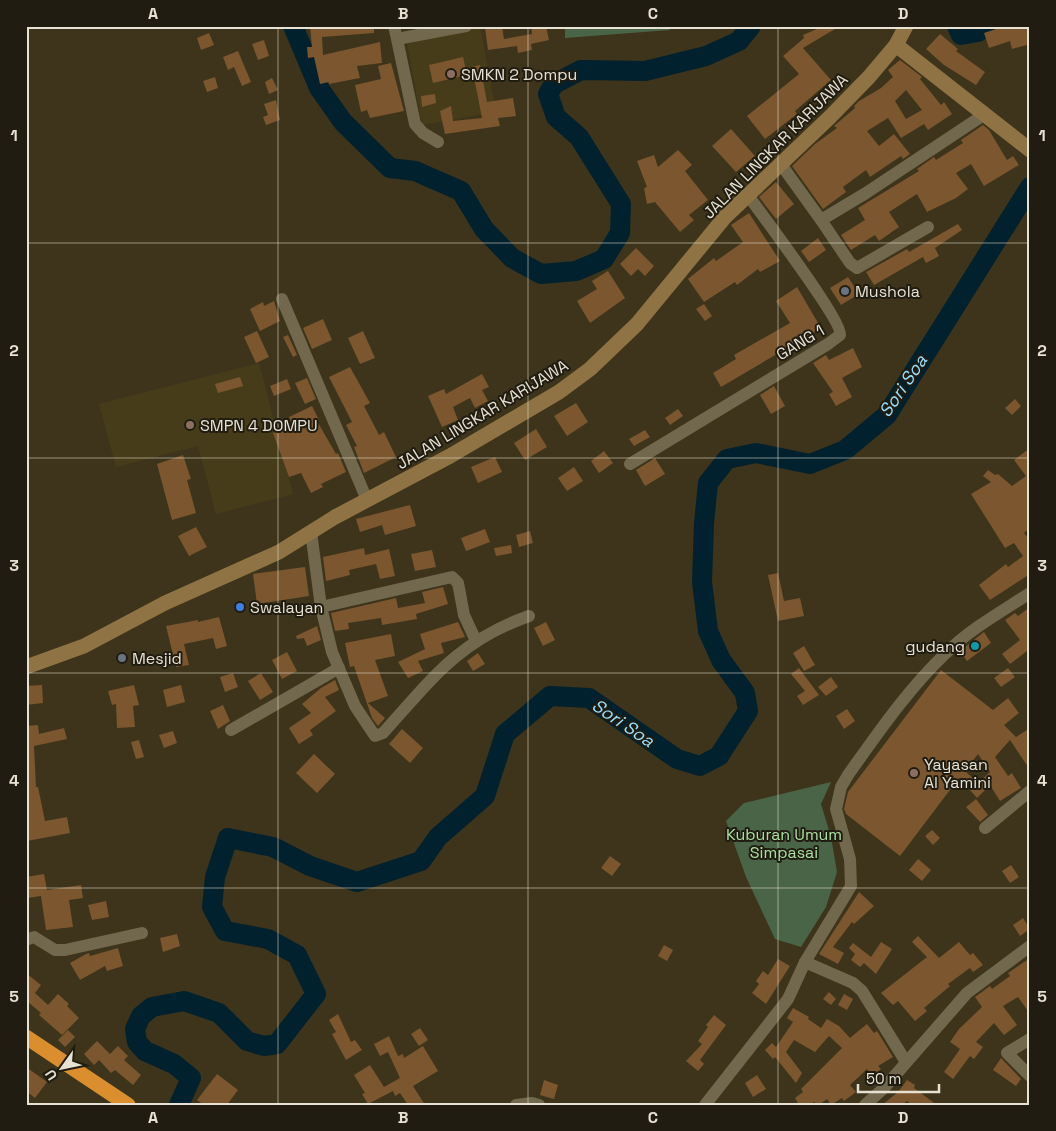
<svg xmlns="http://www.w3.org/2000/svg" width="1056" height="1131" font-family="'Space Grotesk',sans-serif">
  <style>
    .built { fill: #473c1a }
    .green { fill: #496446 }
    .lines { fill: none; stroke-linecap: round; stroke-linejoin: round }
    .river { stroke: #01212e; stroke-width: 20 }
    .building { fill: #7b562f; fill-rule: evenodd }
    .street { stroke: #71684d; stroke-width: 12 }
    .secondary { stroke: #907344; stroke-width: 15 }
    .highway { stroke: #da8e2e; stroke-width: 15 }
    .grid { fill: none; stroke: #e6e1d2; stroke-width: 1; stroke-opacity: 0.55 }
    .education-dot { fill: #8d6e63; stroke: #201c11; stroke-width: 2 }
    .worship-dot { fill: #6b7280; stroke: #201c11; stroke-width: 2 }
    .shop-dot { fill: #3f7fe0; stroke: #201c11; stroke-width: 2 }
    .culture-dot { fill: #0f9aa8; stroke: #201c11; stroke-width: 2 }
    .labels { text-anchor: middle; stroke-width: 4; stroke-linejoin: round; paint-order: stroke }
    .poi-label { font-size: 16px; fill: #e6e1d2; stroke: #201c11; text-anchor: start }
    .street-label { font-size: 16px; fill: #e6e1d2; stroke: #201c11 }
    .park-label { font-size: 16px; fill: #a9e1a2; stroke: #201c11 }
    .water-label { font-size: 18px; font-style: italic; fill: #97defd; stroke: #201c11 }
    .neatline { fill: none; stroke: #e6e1d2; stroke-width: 2 }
    .grid-label { font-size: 16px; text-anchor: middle; font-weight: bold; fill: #e6e1d2 }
  </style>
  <rect width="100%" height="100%" fill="#3d341b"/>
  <!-- built -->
  <g class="built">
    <polygon points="466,26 480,26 496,112 422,125 406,37"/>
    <polygon points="259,363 293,494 216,514 198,446 116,467 99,404"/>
  </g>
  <!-- green -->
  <g class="green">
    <polygon points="565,26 669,26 670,30 565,38"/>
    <polygon points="831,782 821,804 831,837 837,872 826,907 801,947 775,939 746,877 726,821 744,803"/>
  </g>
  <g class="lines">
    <!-- river -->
    <g class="river">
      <polyline points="293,26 319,88 343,122 390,168 415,171 461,191 484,229 512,258 541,274 576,271 604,259 620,233 621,204 579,137 556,117 548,94 554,84 581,70 645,71 706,56 739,41 751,26"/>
      <polyline points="957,26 961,35 978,32 987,26"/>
      <polyline points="179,1105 191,1078 174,1064 145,1051 137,1042 135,1029 141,1016 152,1007 184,1001 219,1013 247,1041 264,1046 277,1044 316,994 297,955 268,939 225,931 212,907 215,877 228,838 273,847 310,866 357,882 421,861 438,837 485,796 505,734 550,696 589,698 677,759 700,766 719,756 748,711 745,693 721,660 708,631 702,582 704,523 708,483 727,459 756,453 810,464 845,450 887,415 1030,187"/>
    </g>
  </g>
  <!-- building -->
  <g class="building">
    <polygon points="310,26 374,26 374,33 322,37 323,55 380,42 382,63 357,66 360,78 329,84 329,82 320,84 314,57 308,58 307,47 312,47"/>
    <polygon points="502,26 504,39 532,34 531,26 546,26 549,40 531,44 532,50 518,53 517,46 488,50 485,28"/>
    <polygon points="824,26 840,26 803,48 831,80 795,111 797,114 765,139 747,116 799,74 783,56 804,38 803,35"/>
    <polygon points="1005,26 1030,26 1030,44 1012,49 1010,41 989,48 984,33"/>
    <polygon points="209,33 214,45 201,50 197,38"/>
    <polygon points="940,34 958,49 956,51 985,72 976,85 944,65 926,49"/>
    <polygon points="264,40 269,56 258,60 252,44"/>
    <polygon points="238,51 251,82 242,86 234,67 228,70 223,57"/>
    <polygon points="463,57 467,75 433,83 429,65"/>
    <path d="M900 60 922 77 920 79 941 105 944 102 952 114 928 130 924 124 901 138 888 118 867 131 879 146 894 134 910 154 903 159 901 156 870 177 866 170 843 187 846 192 823 209 792 166 815 144 837 128 834 126 855 108 854 106 859 101 881 88 893 77 888 70ZM906 90 922 110 906 119 895 101Z"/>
    <polygon points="391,63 404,111 370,118 367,110 361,112 355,85 381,79 378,66"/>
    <polygon points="480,65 487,102 513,98 516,116 498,118 500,126 445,134 440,111 451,106 453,121 482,118 472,67"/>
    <polygon points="215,77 218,88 207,92 203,81"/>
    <polygon points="272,78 278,90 269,94 265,82"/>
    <polygon points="435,94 436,103 422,107 421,96"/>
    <polygon points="276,100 280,120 266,125 263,117 268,115 264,104"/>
    <polygon points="983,125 989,130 1007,160 1013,156 1019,165 984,186 971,164 956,173 968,189 956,198 927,212 917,194 889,212 899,227 879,241 875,235 851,250 841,235 865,220 858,208 919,171 917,169 934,157 936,160 963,143 961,140"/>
    <polygon points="731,129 755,156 736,172 712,146"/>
    <polygon points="678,150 692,165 685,171 708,200 689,215 694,220 680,232 655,202 647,204 644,188 647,187 637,161 654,155 658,167"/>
    <polygon points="776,182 794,204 776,219 759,197"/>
    <polygon points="749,213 780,261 760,272 758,269 737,285 735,282 704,302 688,279 714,258 716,261 743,242 731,225"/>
    <polygon points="958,224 962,230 935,248 939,256 926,263 923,257 874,285 866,272 907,249 909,252"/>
    <polygon points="818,238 826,250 809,262 801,251"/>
    <polygon points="636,248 654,266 645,276 638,269 631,276 620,264"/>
    <polygon points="608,271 625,298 590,323 577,301 597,289 592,281"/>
    <polygon points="848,277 859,294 841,305 830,288"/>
    <polygon points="797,287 821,328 721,387 713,373 736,359 734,355 790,323 776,301"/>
    <polygon points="274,301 280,321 260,331 250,309 263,302 264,306"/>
    <polygon points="704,304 712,316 705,321 696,309"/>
    <polygon points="323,319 332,340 312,349 303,328"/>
    <polygon points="257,331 269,357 256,363 244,337"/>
    <polygon points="363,331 375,358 360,364 348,338"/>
    <polygon points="288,335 297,355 293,357 283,337"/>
    <polygon points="853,348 862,367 842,378 852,397 836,406 829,394 833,392 813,363 826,355 829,360"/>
    <polygon points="350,367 370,403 364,406 379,435 384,432 396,457 364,473 354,447 357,446 346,425 352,422 329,377"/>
    <polygon points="482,374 489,387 482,390 488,401 475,408 470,398 453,407 458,420 442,427 428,396 444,389 446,394"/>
    <polygon points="240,377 243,386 218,393 215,384"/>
    <polygon points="307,378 316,399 305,404 295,383"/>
    <polygon points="287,379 291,389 274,396 270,386"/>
    <polygon points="774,386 785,406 771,414 760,395"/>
    <polygon points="1015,399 1021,406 1012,415 1005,408"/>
    <polygon points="576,403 588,422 567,436 554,416"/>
    <polygon points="312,406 319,420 317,421 336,454 338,453 346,472 321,484 323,487 311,493 301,473 289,477 273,433 293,425 289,417"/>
    <polygon points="678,409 683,416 670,425 665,418"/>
    <polygon points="536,429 547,447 525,460 514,443"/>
    <polygon points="645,430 650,437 634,446 629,439"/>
    <polygon points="1030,448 1030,528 1024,533 1030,540 1030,574 990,600 979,585 1006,564 1008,567 1023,556 1014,543 1005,548 971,494 991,482 983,476 988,470 995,475 998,474 1012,486 1026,476 1014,460"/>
    <polygon points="604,451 613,463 599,473 591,461"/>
    <polygon points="183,455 191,479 187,480 196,513 172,520 157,464"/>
    <polygon points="495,457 502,472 478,483 471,467"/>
    <polygon points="655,458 665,474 645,486 636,470"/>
    <polygon points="574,467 583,481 567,491 558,478"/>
    <polygon points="410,505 416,526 385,535 382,525 360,532 356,519"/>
    <polygon points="196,527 207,547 189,556 178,536"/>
    <polygon points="485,529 490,542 466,551 461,538"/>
    <polygon points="530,531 533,543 519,547 516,535"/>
    <polygon points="511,545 512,553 496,556 494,548"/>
    <polygon points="364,548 365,555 389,549 395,576 380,579 376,564 349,570 350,575 326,581 323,557"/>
    <polygon points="432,550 436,567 415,571 411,554"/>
    <polygon points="305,567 309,596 257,604 253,574"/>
    <polygon points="778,573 784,601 800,598 804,616 778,621 768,575"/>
    <polygon points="443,587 448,604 416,614 417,619 382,625 381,618 348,623 349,629 335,631 331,613 396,598 398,608 425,603 422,592"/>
    <polygon points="1030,607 1030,654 1027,651 1010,664 1002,654 1020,640 1005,620 1015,613 1018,616"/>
    <polygon points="219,617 227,646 216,649 213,638 184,644 189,665 176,667 166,626 198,620 198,622"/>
    <polygon points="458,622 465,637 441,643 444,653 418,661 423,671 408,678 398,662 425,649 420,634"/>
    <polygon points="546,622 555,640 543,646 534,628"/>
    <polygon points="317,626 321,640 307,646 304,638 297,639 296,636"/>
    <polygon points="984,632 991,643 967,661 960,651"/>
    <polygon points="391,634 395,656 375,660 388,696 368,703 385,718 378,726 372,718 354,666 350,667 345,643"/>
    <polygon points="804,646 815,665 804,671 793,653"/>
    <polygon points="287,652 297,671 282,679 272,660"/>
    <polygon points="478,653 485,664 473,671 467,661"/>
    <polygon points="799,668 819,695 803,705 797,696 805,691 791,674"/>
    <polygon points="1008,668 1015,677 1001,687 994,678"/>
    <path d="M941 670 993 710 1008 698 1019 713 1004 725 1016 737 1030 728V770L1010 740 995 757 1008 776 1012 773 1021 788 1000 801 990 785 977 798 959 778 900 856 846 814 844 809 848 792ZM978 754 990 772 978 783 965 771Z"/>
    <polygon points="233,673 238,687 225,692 220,677"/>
    <polygon points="261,673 273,692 260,700 248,681"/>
    <polygon points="831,677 838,687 826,696 818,687"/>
    <polygon points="335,680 339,690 325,697 336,711 310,730 313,735 299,744 289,728 311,713 302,704 321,688"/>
    <polygon points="42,685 43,703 26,705 26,686"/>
    <polygon points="134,685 139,705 133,706 135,727 117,728 116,704 112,705 108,691"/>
    <polygon points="181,685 185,702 167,707 163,690"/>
    <polygon points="223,705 230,721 218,729 210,711"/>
    <polygon points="847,709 855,721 844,729 836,716"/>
    <polygon points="38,725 39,734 64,728 67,739 34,746 36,787 38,787 45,821 67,817 70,833 27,841 26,726"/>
    <polygon points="402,729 423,748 410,763 389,744"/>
    <polygon points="173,731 177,743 164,748 159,735"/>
    <polygon points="139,740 144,757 136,759 131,742"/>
    <polygon points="314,754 335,774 317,793 296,773"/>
    <polygon points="976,799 988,815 980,822 966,807"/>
    <polygon points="932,830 940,838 933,845 925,836"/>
    <polygon points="610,856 621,864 612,876 601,868"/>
    <polygon points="918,859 931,870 922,881 909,870"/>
    <polygon points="1011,865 1019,877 1010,883 1002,871"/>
    <polygon points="44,874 47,890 81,885 83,898 69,900 73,927 46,930 41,896 28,898 26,877"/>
    <polygon points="859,892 874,906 854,924 852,922 833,947 844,953 838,964 819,954"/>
    <polygon points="106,901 109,917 92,920 88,905"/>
    <polygon points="1023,918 1030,929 1020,936 1013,925"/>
    <polygon points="177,934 180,946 163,952 160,938"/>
    <polygon points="918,936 939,958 959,942 970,955 973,953 983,965 973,972 970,968 948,984 950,986 924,1008 927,1011 915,1021 898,1001 893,1005 881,993 927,957 912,942"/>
    <polygon points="881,942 892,949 876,974 864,963 860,967 851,960 855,954 849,948 853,943 871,957"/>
    <polygon points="664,945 673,950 667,961 658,956"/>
    <polygon points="118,948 123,966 107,971 105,966 80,980 70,963 86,954 89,953 90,956"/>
    <polygon points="1030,958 1030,1014 1018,997 1003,1006 1017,1025 1004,1035 994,1023 976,1042 983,1047 974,1059 970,1056 953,1079 944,1072 960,1049 950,1042 959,1029 982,1007 975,997 990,986 992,989 1010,976 1008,973"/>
    <polygon points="778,959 790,966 766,1004 752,993 759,984 756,981 763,971 768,975"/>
    <polygon points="26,973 41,985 35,993 48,1005 58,994 69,1004 67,1006 79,1018 62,1035 39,1015 41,1013 28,1002 26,1004"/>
    <polygon points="829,992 836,999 831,1005 823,999"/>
    <polygon points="844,994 853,999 847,1010 838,1005"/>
    <polygon points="793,1008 809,1017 808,1019 821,1028 827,1019 839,1026 850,1038 867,1024 874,1033 877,1031 893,1057 878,1066 881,1069 873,1076 867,1069 850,1085 856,1092 844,1101 842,1098 831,1105 827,1099 819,1105 814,1102 809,1105 799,1105 795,1098 803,1092 801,1089 842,1048 829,1036 815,1052 794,1040 786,1052 802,1073 796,1083 775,1057 773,1059 765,1050 772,1043 776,1047 793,1022 787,1018"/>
    <polygon points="338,1014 351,1042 355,1040 362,1050 346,1060 332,1034 336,1032 329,1020"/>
    <polygon points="714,1015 726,1025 700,1060 704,1064 698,1071 686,1061 702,1044 698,1041 708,1027 706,1025"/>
    <polygon points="420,1028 428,1040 419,1046 411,1034"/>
    <polygon points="68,1030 75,1037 65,1047 58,1040"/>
    <polygon points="389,1036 398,1056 403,1054 404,1058 423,1046 438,1071 413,1086 425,1105 408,1105 400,1093 395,1096 393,1091 368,1104 362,1094 365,1093 354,1075 370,1065 384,1087 400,1078 388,1052 380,1056 374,1044"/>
    <polygon points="97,1041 110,1054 118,1046 128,1056 124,1060 141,1075 133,1085 115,1070 111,1073 99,1060 94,1065 84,1054"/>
    <polygon points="1001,1058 1021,1079 1016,1086 993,1070"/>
    <polygon points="26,1067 47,1082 35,1098 26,1091"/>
    <polygon points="217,1074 238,1090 227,1105 204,1105 197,1100"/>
    <polygon points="757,1075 766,1089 753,1097 745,1083"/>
    <polygon points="544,1080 558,1085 554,1099 540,1095"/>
    <polygon points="907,1080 915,1085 914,1088 937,1105 912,1105 907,1101 902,1105 882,1105 898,1092"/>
  </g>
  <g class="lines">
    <!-- street -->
    <g class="street">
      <polyline points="394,26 397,39 466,26"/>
      <polyline points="397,39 415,124 423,133 438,142"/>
      <polyline points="780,163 821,220 866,193 985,114"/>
      <polyline points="821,220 850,263 857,268 928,227"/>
      <polyline points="282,299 367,500"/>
      <path d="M630 464 828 344 840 335C843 322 760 212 747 194"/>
      <path d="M311 532 321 607 332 652 355 706 375 736 383 733C431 680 458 641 529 616"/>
      <polyline points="321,607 452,577 458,583 464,615 476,641"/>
      <polyline points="231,730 339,668"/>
      <polyline points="985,828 1030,791"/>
      <polyline points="26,940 34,937 55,950 65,950 142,933"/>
      <polyline points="805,962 853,983 862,991 906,1062"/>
      <polyline points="1030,1039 1007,1053 1030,1076"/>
      <polyline points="516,1105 532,1103 539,1105"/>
      <path d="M705 1105 788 999 805 962 851 886 850 859 836 809 841 787 848 775C878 733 908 689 946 653 970 629 1001 612 1030 593"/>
      <polyline points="865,1105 884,1088 967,993 1030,946"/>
    </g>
    <!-- secondary -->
    <g class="secondary">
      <polyline points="896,45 1030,150"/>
      <polyline points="26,667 84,646 165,603 279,552 335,517 450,456 559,392 590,369 637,324 725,217 830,117 869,77 896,45 906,26"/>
    </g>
    <!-- highway -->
    <polyline class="highway" points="26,1037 128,1105"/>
  </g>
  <!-- grid -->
  <path class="grid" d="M278 26V1105M528 26V1105M778 26V1105M26 243H1030M26 458H1030M26 673H1030M26 888H1030"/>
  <!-- markers -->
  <g class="education-dot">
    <circle cx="451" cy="74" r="5"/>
    <circle cx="190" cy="425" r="5"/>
    <circle cx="914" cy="773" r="5"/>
  </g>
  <g class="worship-dot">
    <circle cx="845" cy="291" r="5"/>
    <circle cx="122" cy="658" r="5"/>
  </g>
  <circle class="shop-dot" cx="240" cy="607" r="5"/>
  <circle class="culture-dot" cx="975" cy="646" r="5"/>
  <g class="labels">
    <!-- poi labels -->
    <g class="poi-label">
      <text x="461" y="80">SMKN 2 Dompu</text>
      <text x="855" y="297">Mushola</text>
      <text x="200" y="431">SMPN 4 DOMPU</text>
      <text x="250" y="613">Swalayan</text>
      <text x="965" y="652" text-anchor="end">gudang</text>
      <text x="132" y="664">Mesjid</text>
      <text x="924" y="770">Yayasan<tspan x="924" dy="18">Al Yamini</tspan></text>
    </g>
    <!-- street labels -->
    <g class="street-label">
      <text transform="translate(775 146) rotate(-45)" y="6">JALAN LINGKAR KARIJAWA</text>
      <text transform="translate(800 342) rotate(-31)" y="6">GANG 1</text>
      <text transform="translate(482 414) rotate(-31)" y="6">JALAN LINGKAR KARIJAWA</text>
    </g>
    <!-- park labels -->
    <g class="park-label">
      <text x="784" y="840">Kuburan Umum<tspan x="784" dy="18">Simpasai</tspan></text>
    </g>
    <!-- water labels -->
    <g class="water-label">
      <text transform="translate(903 386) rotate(-56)" y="6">Sori Soa</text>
      <text transform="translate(623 723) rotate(34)" y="6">Sori Soa</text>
    </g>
  </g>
  <!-- border -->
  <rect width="1056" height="1131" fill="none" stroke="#201c11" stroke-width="55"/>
  <!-- north arrow -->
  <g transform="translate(62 1068) rotate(237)" stroke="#201c11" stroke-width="4" paint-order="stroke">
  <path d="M0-4L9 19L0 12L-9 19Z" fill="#e6e1d2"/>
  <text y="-8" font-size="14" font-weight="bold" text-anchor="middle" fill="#e6e1d2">U</text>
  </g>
  <!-- scale -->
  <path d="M858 1084v8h81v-8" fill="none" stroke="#e6e1d2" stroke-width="2.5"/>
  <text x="866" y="1084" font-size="15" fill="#e6e1d2" stroke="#201c11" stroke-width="4" paint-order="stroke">50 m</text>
  <rect x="28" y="28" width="1000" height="1076" class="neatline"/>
  <g class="grid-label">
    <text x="153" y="19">A</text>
    <text x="403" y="19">B</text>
    <text x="653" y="19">C</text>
    <text x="903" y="19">D</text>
    <text x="14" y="141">1</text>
    <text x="1042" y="141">1</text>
    <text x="14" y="356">2</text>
    <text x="1042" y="356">2</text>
    <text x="14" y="571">3</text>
    <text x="1042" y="571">3</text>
    <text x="14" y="786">4</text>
    <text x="1042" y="786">4</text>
    <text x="14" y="1002">5</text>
    <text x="1042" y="1002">5</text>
    <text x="153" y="1123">A</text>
    <text x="403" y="1123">B</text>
    <text x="653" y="1123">C</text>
    <text x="903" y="1123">D</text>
  </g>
</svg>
